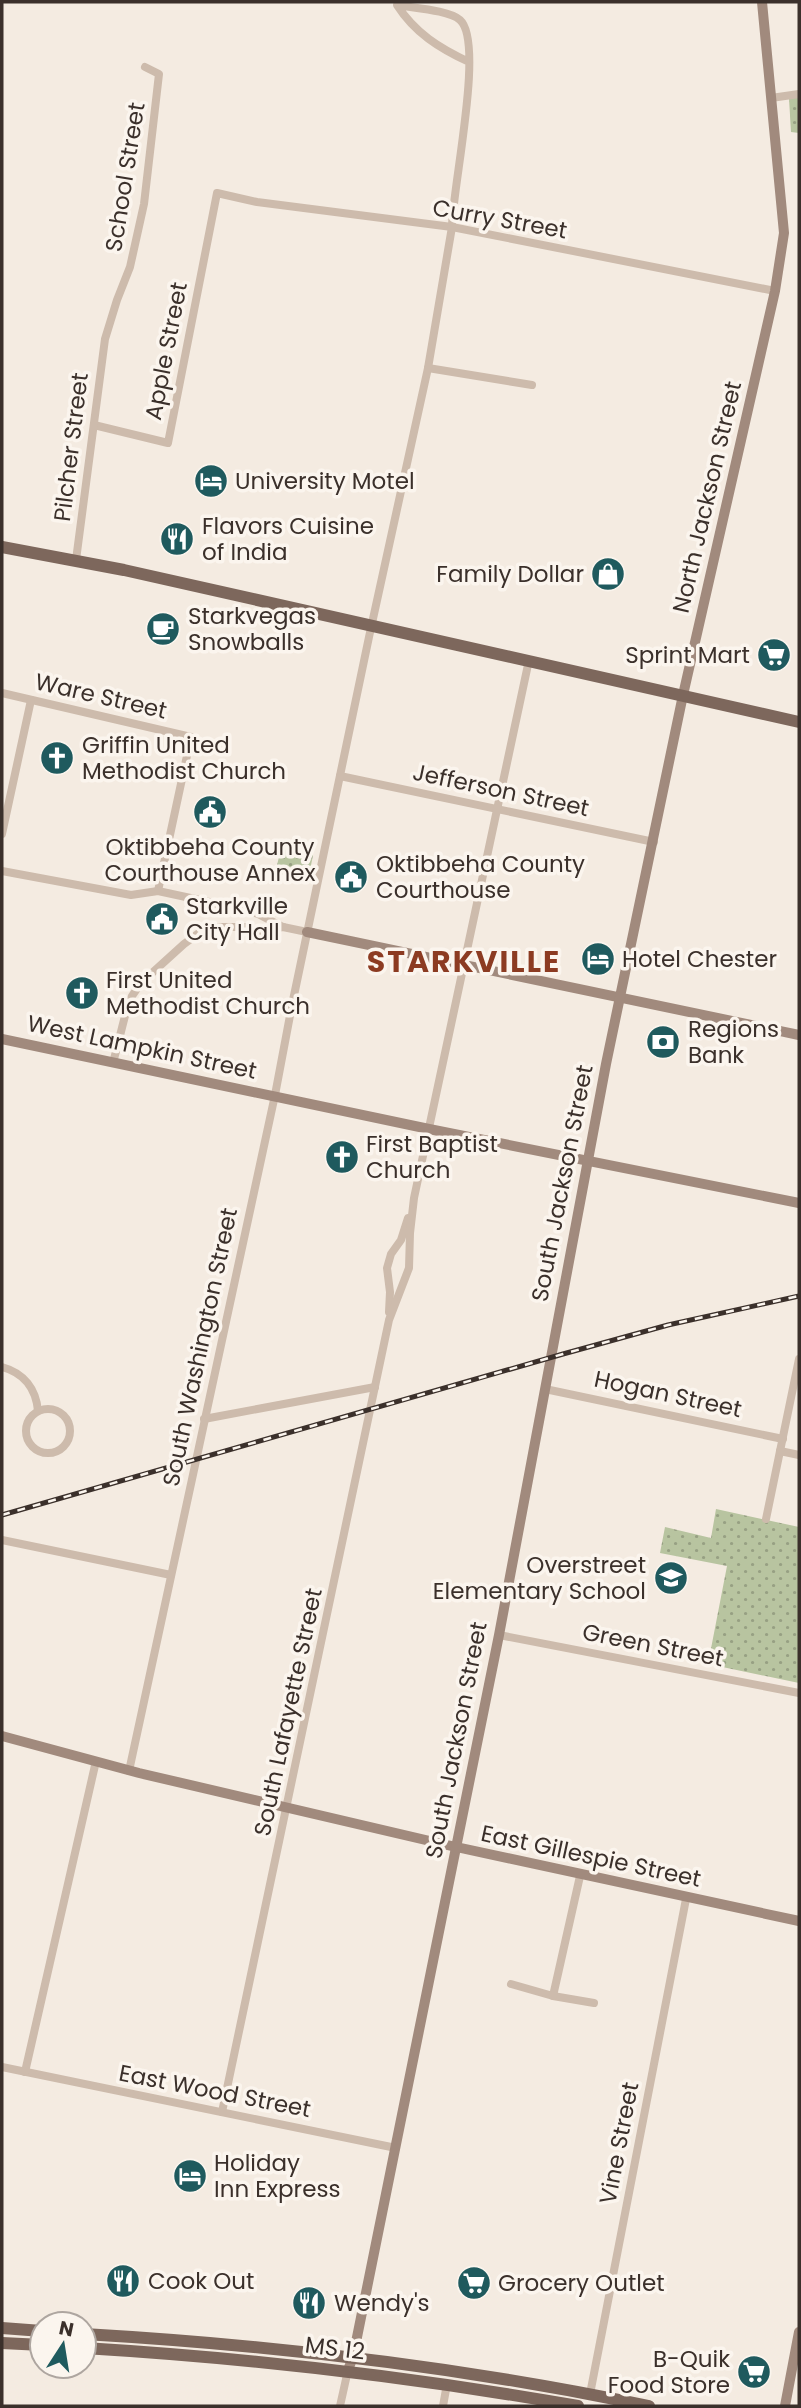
<svg xmlns="http://www.w3.org/2000/svg" width="801" height="2408" font-family="Poppins,sans-serif">
  <style>
    .park { fill: url(#park-dots) }
    .lines { fill: none; stroke-linecap: round; stroke-linejoin: round }
    .street { stroke: #cdbbac; stroke-width: 8 }
    .secondary { stroke: #a18a7d; stroke-width: 10 }
    .primary { stroke: #7d675c; stroke-width: 12 }
    .rail-casing { stroke: #3b302b; stroke-width: 5 }
    .rail { stroke: #fbf5ee; stroke-width: 2.5; stroke-dasharray: 8; stroke-linecap: butt }
    .labels { text-anchor: middle; stroke-width: 7; stroke-linejoin: round; paint-order: stroke }
    .street-label { font-size: 23px; fill: #3b302b; stroke: #fbf5ee }
    .poi-label { font-size: 23px; fill: #3b302b; stroke: #fbf5ee; text-anchor: start }
    .district-label { font-size: 30px; font-weight: bold; letter-spacing: 2px; fill: #8c3b22; stroke: #fbf5ee }
  </style>
  <defs>
    <pattern id="park-dots" width="8" height="8" patternUnits="userSpaceOnUse" patternTransform="scale(1.75)"><rect width="8" height="8" fill="#b8c4a0"/><path d="M2 2h.1M6 6h.1" fill="none" stroke="#97a083" stroke-width="1.8" stroke-linecap="round"/></pattern>
  </defs>
  <rect width="100%" height="100%" fill="#f4ebe1"/>
  <!-- park -->
  <g class="park">
    <polygon points="799,97 799,133 791,132 789,99"/>
    <polygon points="281,849 313,855 308,881 275,873"/>
    <polygon points="716,1509 799,1527 799,1683 708,1664 727,1566 660,1553 665,1527 711,1538"/>
  </g>
  <g class="lines">
    <!-- street -->
    <g class="street">
      <polyline points="771,98 799,94"/>
      <polyline points="428,368 532,385"/>
      <polyline points="94,425 168,443 217,193 257,202 452,227 775,291"/>
      <polyline points="76,560 105,339 117,300 130,267 144,204 159,74 145,67"/>
      <polyline points="2,693 191,737 158,891"/>
      <polyline points="340,776 654,842"/>
      <polyline points="2,834 31,700"/>
      <polyline points="2,871 131,895 158,891 237,908 258,914 283,927 307,932"/>
      <polyline points="113,1063 126,1012 132,996 141,983 184,944 203,930 211,927 248,927 260,931 283,927"/>
      <polyline points="389,1312 390,1292 387,1268 391,1254 401,1240 408,1218"/>
      <path d="M2 1367C24 1373 36 1389 38 1411"/>
      <polyline points="545,1389 783,1439"/>
      <circle cx="48" cy="1431" r="22"/>
      <polyline points="204,1419 375,1387"/>
      <polyline points="780,1451 799,1455"/>
      <polyline points="766,1519 799,1359"/>
      <polyline points="2,1540 171,1575"/>
      <polyline points="499,1635 799,1693"/>
      <path d="M129 1771 275 1095 292 1005 369 637 428 368 452 227C452 189 485 42 460 20 449 10 412 8 397 5 415 33 439 48 469 62"/>
      <polyline points="511,1984 553,1996 594,2003"/>
      <polyline points="553,1996 580,1876"/>
      <polyline points="2,2067 396,2148"/>
      <polyline points="25,2072 96,1761"/>
      <polyline points="222,2112 389,1320 409,1268 410,1233 414,1198 529,660"/>
      <polyline points="590,2394 686,1899"/>
      <polyline points="340,2406 348,2370"/>
      <polyline points="443,2406 447,2384"/>
    </g>
    <!-- secondary -->
    <g class="secondary">
      <polyline points="307,932 799,1035"/>
      <polyline points="2,1039 429,1129 799,1203"/>
      <polyline points="2,1736 139,1773 447,1845 799,1921"/>
      <polyline points="348,2370 353,2357 499,1635 606,1064 683,695 775,291 784,233 762,2"/>
      <polyline points="785,2406 799,2332"/>
    </g>
    <!-- primary -->
    <g class="primary">
      <polyline points="2,547 124,570 799,722"/>
      <polyline points="2,2328 42,2331"/>
      <path d="M84 2334C274 2345 463 2367 649 2406"/>
      <polyline points="2,2343 42,2345"/>
      <path d="M84 2348C250 2358 414 2377 578 2406"/>
    </g>
    <!-- rail casing -->
    <g class="rail-casing">
      <polyline id="rail" points="2,1515 563,1354 668,1325 799,1296"/>
    </g>
    <!-- rail -->
    <use href="#rail" class="rail"/>
  </g>
  <!-- icons -->
  <defs>
    <g id="hotel-disc" transform="scale(1.75)"><circle r="9.5" fill="#1f5a5e" stroke="#fbf5ee"/><path d="M-6-4.5h1.5V1H6V5H4.5V3h-9V5H-6ZM-4 0a1.8 1.8 0 1 1 3.6 0ZM.5 0V-2.5h3Q6-2.5 6 0Z" fill="#fff"/></g>
    <g id="restaurant-disc" transform="scale(1.75)"><circle r="9.5" fill="#1f5a5e" stroke="#fbf5ee"/><path d="M-5-6h1v4h1v-4h1v4h1v-4h1v5L-1.5 .5V6h-2V.5L-5-1ZM5-6V6H3V1.5H1.5Q1.5-4 5-6Z" fill="#fff"/></g>
    <g id="shop-disc" transform="scale(1.75)"><circle r="9.5" fill="#1f5a5e" stroke="#fbf5ee"/><path d="M-5-2.5h2.3a2.7 3.5 0 0 1 5.4 0H5L5.5 6h-11ZM-1.5-2.5h3a1.5 2.3 0 0 0-3 0Z" fill="#fff"/></g>
    <g id="cafe-disc" transform="scale(1.75)"><circle r="9.5" fill="#1f5a5e" stroke="#fbf5ee"/><path d="M-5.5-4.5H6V0H3Q3 3.5 0 3.5H-2.5Q-5.5 3.5-5.5 0ZM3-3.2v2h1.7v-2ZM-6 4.5H4V6H-6Z" fill="#fff"/></g>
    <g id="supermarket-disc" transform="scale(1.75)"><circle r="9.5" fill="#1f5a5e" stroke="#fbf5ee"/><path d="M-6-5.5h2.5l.6 2H6L4.5 2H-2.5L-4.4-4H-6ZM-1.5 3.2a1.3 1.3 0 1 0 .1 0ZM3 3.2a1.3 1.3 0 1 0 .1 0Z" fill="#fff"/></g>
    <g id="church-disc" transform="scale(1.75)"><circle r="9.5" fill="#1f5a5e" stroke="#fbf5ee"/><path d="M-1.2-6h2.4v3.5h3.3v2.4h-3.3V6h-2.4V-.1h-3.3v-2.4h3.3Z" fill="#fff"/></g>
    <g id="civic-disc" transform="scale(1.75)"><circle r="9.5" fill="#1f5a5e" stroke="#fbf5ee"/><path d="M-.6-6.5H3V-4.5H.6V-3L4-1V1h2V6H-6V1h2V-1L-.6-3ZM-1.2 2.5V6h2.4V2.5Z" fill="#fff"/></g>
    <g id="bank-disc" transform="scale(1.75)"><circle r="9.5" fill="#1f5a5e" stroke="#fbf5ee"/><path d="M-6-4H6V4H-6ZM0-2.3a2.3 2.3 0 1 0 0 4.6a2.3 2.3 0 1 0 0-4.6Z" fill="#fff"/></g>
    <g id="school-disc" transform="scale(1.75)"><circle r="9.5" fill="#1f5a5e" stroke="#fbf5ee"/><path d="M0-5L7-2L0 1L-7-2ZM-4 1L0 2.5L4 1V4Q0 6-4 4Z" fill="#fff"/></g>
  </defs>
  <g fill-rule="evenodd">
    <use href="#hotel-disc" x="211" y="481"/>
    <use href="#restaurant-disc" x="177" y="539"/>
    <use href="#shop-disc" x="608" y="574"/>
    <use href="#cafe-disc" x="163" y="629"/>
    <use href="#supermarket-disc" x="774" y="655"/>
    <use href="#church-disc" x="57" y="758"/>
    <use href="#civic-disc" x="210" y="812"/>
    <use href="#civic-disc" x="351" y="877"/>
    <use href="#civic-disc" x="162" y="919"/>
    <use href="#hotel-disc" x="598" y="959"/>
    <use href="#church-disc" x="82" y="993"/>
    <use href="#bank-disc" x="663" y="1042"/>
    <use href="#church-disc" x="342" y="1157"/>
    <use href="#school-disc" x="671" y="1578"/>
    <use href="#hotel-disc" x="190" y="2176"/>
    <use href="#restaurant-disc" x="123" y="2281"/>
    <use href="#supermarket-disc" x="474" y="2283"/>
    <use href="#restaurant-disc" x="309" y="2303"/>
    <use href="#supermarket-disc" x="754" y="2372"/>
  </g>
  <g class="labels">
    <!-- street labels -->
    <g class="street-label">
      <text transform="translate(125 177) rotate(-81)" y="8">School Street</text>
      <text transform="translate(500 219) rotate(10)" y="8">Curry Street</text>
      <text transform="translate(166 351) rotate(-79)" y="8">Apple Street</text>
      <text transform="translate(71 447) rotate(-83)" y="8">Pilcher Street</text>
      <text transform="translate(707 497) rotate(-77)" y="8">North Jackson Street</text>
      <text transform="translate(101 696) rotate(13)" y="8">Ware Street</text>
      <text transform="translate(501 790) rotate(12)" y="8">Jefferson Street</text>
      <text transform="translate(142 1047) rotate(12)" y="8">West Lampkin Street</text>
      <text transform="translate(562 1183) rotate(-79)" y="8">South Jackson Street</text>
      <text transform="translate(200 1347) rotate(-78)" y="8">South Washington Street</text>
      <text transform="translate(668 1394) rotate(12)" y="8">Hogan Street</text>
      <text transform="translate(653 1645) rotate(11)" y="8">Green Street</text>
      <text transform="translate(288 1712) rotate(-78)" y="8">South Lafayette Street</text>
      <text transform="translate(456 1740) rotate(-79)" y="8">South Jackson Street</text>
      <text transform="translate(591 1856) rotate(12)" y="8">East Gillespie Street</text>
      <text transform="translate(215 2091) rotate(11)" y="8">East Wood Street</text>
      <text transform="translate(619 2143) rotate(-79)" y="8">Vine Street</text>
      <text transform="translate(335 2348) rotate(7)" y="8">MS 12</text>
    </g>
    <!-- poi labels -->
    <g class="poi-label">
      <text x="235" y="489">University Motel</text>
      <text x="202" y="534">Flavors Cuisine<tspan x="202" dy="26">of India</tspan></text>
      <text x="584" y="582" text-anchor="end">Family Dollar</text>
      <text x="188" y="624">Starkvegas<tspan x="188" dy="26">Snowballs</tspan></text>
      <text x="750" y="663" text-anchor="end">Sprint Mart</text>
      <text x="82" y="753">Griffin United<tspan x="82" dy="26">Methodist Church</tspan></text>
      <text x="210" y="855" text-anchor="middle">Oktibbeha County<tspan x="210" dy="26">Courthouse Annex</tspan></text>
      <text x="376" y="872">Oktibbeha County<tspan x="376" dy="26">Courthouse</tspan></text>
      <text x="186" y="914">Starkville<tspan x="186" dy="26">City Hall</tspan></text>
      <text x="622" y="967">Hotel Chester</text>
      <text x="106" y="988">First United<tspan x="106" dy="26">Methodist Church</tspan></text>
      <text x="688" y="1037">Regions<tspan x="688" dy="26">Bank</tspan></text>
      <text x="366" y="1152">First Baptist<tspan x="366" dy="26">Church</tspan></text>
      <text x="646" y="1573" text-anchor="end">Overstreet<tspan x="646" dy="26">Elementary School</tspan></text>
      <text x="214" y="2171">Holiday<tspan x="214" dy="26">Inn Express</tspan></text>
      <text x="148" y="2289">Cook Out</text>
      <text x="498" y="2291">Grocery Outlet</text>
      <text x="334" y="2311">Wendy's</text>
      <text x="730" y="2367" text-anchor="end">B-Quik<tspan x="730" dy="26">Food Store</tspan></text>
    </g>
    <!-- district labels -->
    <g class="district-label">
      <text x="464" y="972">STARKVILLE</text>
    </g>
  </g>
  <!-- border -->
  <rect width="801" height="2408" fill="none" stroke="#3b302b" stroke-width="7"/>
  <!-- north arrow -->
  <g transform="translate(63 2345) rotate(12)"><circle r="33" fill="#fbf5ee" stroke="#aea6a0" stroke-width="2"/>
  <path d="M0-5L12 26L0 18L-12 26Z" fill="#1f5a5e"/>
  <text y="-10" font-size="19" font-weight="bold" text-anchor="middle" fill="#3b302b">N</text>
  </g>
</svg>
